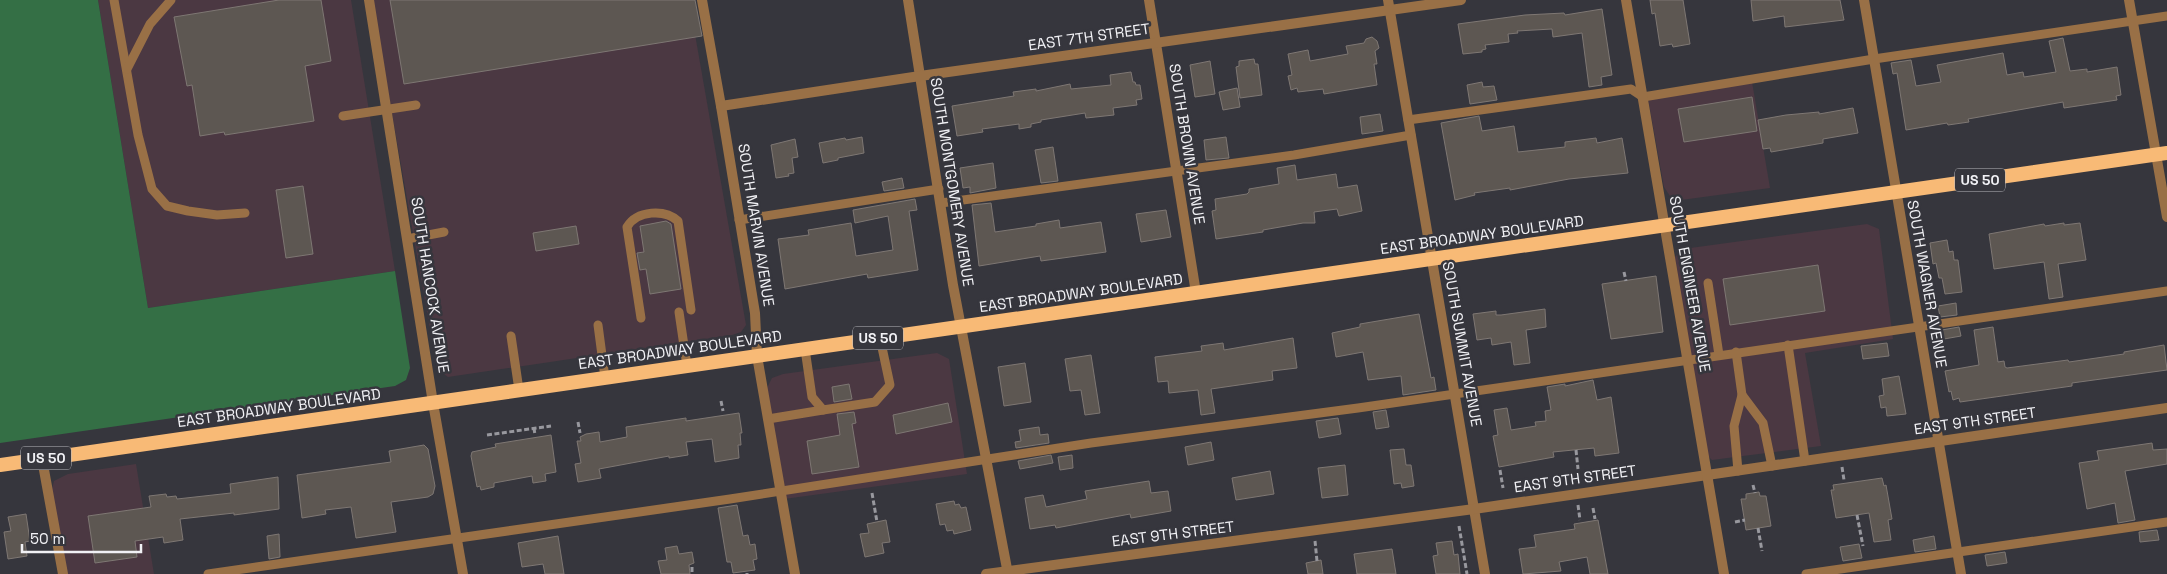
<svg xmlns="http://www.w3.org/2000/svg" width="2167" height="574" font-family="'Space Grotesk',sans-serif">
  <style>
    .commercial { fill: #4b3842 }
    .green { fill: #346f45 }
    .building { fill: #5d5752; stroke: #7e7773 }
    .lines { fill: none; stroke-linecap: round; stroke-linejoin: round }
    .path { stroke: #98989e; stroke-width: 3; stroke-dasharray: 5 2.5; stroke-linecap: butt }
    .service { stroke: #997046; stroke-width: 9 }
    .minor { stroke: #997046; stroke-width: 10 }
    .tertiary { stroke: #997046; stroke-width: 10 }
    .trunk { stroke: #f8ba76; stroke-width: 14 }
    .labels { text-anchor: middle; stroke-width: 5; stroke-linejoin: round; paint-order: stroke }
    .shield { fill: #36363d; stroke: #b9b9be; stroke-width: 1 }
    .shield-label { font-size: 14px; font-weight: bold; fill: #f1f1f5 }
    .street-label { font-size: 15px; fill: #f1f1f5; stroke: #36363d }
  </style>
  <rect width="100%" height="100%" fill="#36363d"/>
  <!-- commercial -->
  <g class="commercial">
    <polygon points="98,0 351,0 395,271 148,308"/>
    <polygon points="372,0 689,0 746,325 741,332 732,335 448,377 437,369"/>
    <polygon points="1751,76 1770,188 1681,200 1670,196 1664,187 1647,93"/>
    <polygon points="1867,224 1879,229 1893,339 1805,353 1821,446 1712,460 1703,451 1674,258 1683,249"/>
    <polygon points="937,353 949,359 967,474 784,499 767,388 772,378 783,374"/>
    <polygon points="136,464 154,574 63,574 50,497 54,481 68,474"/>
  </g>
  <!-- green -->
  <polygon class="green" points="0,0 98,0 148,308 395,271 410,368 406,380 395,386 0,443"/>
  <!-- building -->
  <g class="building">
    <polygon points="279,0 321,0 331,61 305,66 314,121 225,135 224,132 200,136 192,85 187,86 174,17"/>
    <polygon points="390,0 695,0 702,36 404,84"/>
    <polygon points="1650,0 1683,0 1690,44 1673,47 1672,44 1660,46 1655,13 1652,14"/>
    <polygon points="1751,0 1840,0 1844,20 1785,27 1784,16 1753,21"/>
    <polygon points="1602,9 1612,75 1601,77 1602,85 1589,87 1582,33 1553,37 1552,29 1517,31 1518,33 1508,34 1509,42 1485,45 1486,49 1482,50 1482,52 1463,54 1458,24 1525,15 1564,13 1565,15"/>
    <polygon points="1372,37 1377,41 1379,48 1375,51 1377,64 1374,64 1377,85 1324,94 1323,89 1298,92 1297,88 1291,90 1288,76 1292,75 1288,54 1308,50 1310,61 1348,54 1346,46 1364,43 1366,39"/>
    <polygon points="2063,38 2070,71 2087,69 2087,72 2117,67 2121,95 2116,96 2117,100 2064,108 2063,102 1968,119 1969,122 1948,125 1947,123 1906,130 1897,73 1893,74 1891,63 1911,60 1916,86 1941,82 1937,65 2003,53 2007,75 2023,72 2024,77 2056,72 2049,41"/>
    <polygon points="1254,59 1255,64 1258,64 1262,95 1240,98 1236,67 1239,66 1239,61"/>
    <polygon points="1210,61 1215,94 1195,97 1190,65"/>
    <polygon points="1131,72 1133,82 1135,82 1136,85 1140,85 1142,99 1136,100 1137,105 1113,108 1114,115 1086,118 1085,113 1041,120 1041,122 1031,124 1031,127 1019,129 1019,124 982,129 983,132 957,136 952,106 1014,96 1013,92 1036,89 1036,91 1070,84 1071,89 1111,85 1110,75"/>
    <polygon points="1482,82 1483,87 1494,86 1497,100 1470,104 1467,85"/>
    <polygon points="1237,88 1240,107 1223,110 1219,92"/>
    <polygon points="1752,97 1757,131 1684,142 1678,109"/>
    <polygon points="1853,108 1858,133 1823,139 1823,143 1771,152 1770,148 1763,149 1758,120 1786,115 1819,112 1819,114"/>
    <polygon points="1380,114 1383,131 1362,134 1360,117"/>
    <polygon points="1479,116 1482,131 1514,126 1518,152 1565,147 1565,142 1596,138 1597,143 1622,138 1628,173 1569,179 1510,190 1510,188 1474,193 1475,195 1455,200 1441,123"/>
    <polygon points="862,137 864,153 838,158 838,160 823,163 819,143 845,138 846,140"/>
    <polygon points="1226,137 1229,158 1206,160 1204,140"/>
    <polygon points="795,139 798,157 792,158 794,173 788,174 789,176 776,178 771,145"/>
    <polygon points="1053,147 1058,181 1041,183 1035,150"/>
    <polygon points="993,163 996,188 970,193 970,187 963,188 960,168"/>
    <polygon points="1295,165 1297,180 1336,174 1338,188 1357,185 1362,211 1339,216 1337,209 1314,212 1315,223 1303,223 1263,230 1263,232 1216,239 1212,211 1216,210 1215,199 1247,194 1249,192 1249,189 1279,184 1277,168"/>
    <polygon points="902,178 904,188 884,191 882,182"/>
    <polygon points="303,186 313,254 286,258 276,190"/>
    <polygon points="915,199 917,210 909,211 918,270 868,278 867,274 785,289 778,239 809,235 808,230 851,223 856,256 893,250 888,216 855,223 853,210"/>
    <polygon points="991,203 995,232 1036,226 1036,224 1059,220 1060,228 1101,222 1106,252 1041,261 1040,256 979,266 972,205"/>
    <polygon points="1166,210 1171,237 1141,242 1136,214"/>
    <polygon points="666,221 671,224 681,289 650,294 646,269 640,270 637,253 644,252 640,226"/>
    <polygon points="2064,223 2064,225 2080,223 2086,260 2058,264 2063,297 2049,299 2044,262 1994,269 1989,234 2044,224 2045,226"/>
    <polygon points="576,226 579,244 536,251 533,233"/>
    <polygon points="1947,240 1949,252 1953,251 1954,260 1958,260 1962,292 1945,294 1942,278 1939,278 1936,263 1933,264 1930,243"/>
    <polygon points="1818,265 1825,311 1730,325 1723,279"/>
    <polygon points="1656,276 1663,332 1611,339 1602,284"/>
    <polygon points="1956,303 1957,315 1940,317 1938,306"/>
    <polygon points="1545,309 1546,327 1526,330 1530,363 1514,365 1511,342 1492,345 1491,338 1477,340 1473,314 1496,311 1496,315 1501,315"/>
    <polygon points="1419,314 1431,378 1434,377 1436,390 1403,395 1401,376 1368,380 1363,352 1336,357 1332,333 1360,327 1360,324"/>
    <polygon points="1959,327 1961,336 1944,339 1942,330"/>
    <polygon points="1993,327 1998,362 2004,361 2005,367 2007,368 2068,360 2069,362 2124,354 2124,352 2164,345 2167,370 2072,383 2072,386 1960,402 1959,398 1953,400 1951,391 1949,392 1945,371 1979,365 1974,330"/>
    <polygon points="1293,338 1297,368 1272,371 1273,380 1211,389 1215,413 1201,415 1198,390 1169,393 1168,381 1158,382 1155,357 1202,351 1201,346 1223,343 1224,350"/>
    <polygon points="1887,343 1889,356 1863,359 1861,346"/>
    <polygon points="1091,355 1100,413 1085,415 1081,390 1070,391 1065,359"/>
    <polygon points="1025,363 1031,402 1004,406 998,367"/>
    <polygon points="1899,376 1906,414 1887,416 1886,407 1881,408 1879,396 1884,395 1882,379"/>
    <polygon points="1593,380 1597,400 1611,397 1619,453 1595,456 1594,448 1553,452 1554,457 1499,467 1493,436 1498,435 1494,410 1507,408 1511,430 1536,426 1535,422 1546,421 1545,411 1551,410 1547,387 1565,384 1565,386"/>
    <polygon points="849,384 852,399 834,402 832,387"/>
    <polygon points="948,403 952,422 896,434 893,415"/>
    <polygon points="1386,410 1389,427 1376,429 1373,412"/>
    <polygon points="854,412 856,423 852,424 859,467 812,474 807,441 840,435 837,414"/>
    <polygon points="739,413 742,433 740,433 741,445 738,445 739,458 715,462 712,439 686,442 688,455 669,458 669,456 599,469 601,478 578,482 575,464 581,463 577,441 581,441 580,437 586,434 599,432 600,442 627,437 626,427 686,418 686,421"/>
    <polygon points="1338,418 1341,434 1319,438 1316,421"/>
    <polygon points="1039,427 1040,435 1048,434 1049,443 1016,448 1015,442 1021,441 1019,430"/>
    <polygon points="551,435 556,472 545,474 546,481 533,483 532,476 494,483 494,487 481,490 480,486 477,487 471,456 472,452 496,447 495,444"/>
    <polygon points="1211,442 1214,460 1188,465 1185,447"/>
    <polygon points="2152,443 2153,450 2167,449 2167,464 2125,471 2135,520 2118,523 2115,503 2087,509 2079,463 2099,460 2097,451"/>
    <polygon points="424,445 428,449 435,486 433,494 428,497 391,502 396,532 356,538 351,507 325,510 326,514 302,518 297,475 391,462 389,451"/>
    <polygon points="1404,449 1406,465 1411,465 1414,486 1402,488 1401,483 1394,484 1390,450"/>
    <polygon points="1051,455 1053,463 1020,469 1018,461"/>
    <polygon points="1072,455 1073,468 1060,470 1058,457"/>
    <polygon points="1345,465 1348,495 1322,498 1318,468"/>
    <polygon points="1270,471 1274,494 1236,500 1232,478"/>
    <polygon points="278,477 279,509 234,515 234,513 180,519 183,540 164,543 163,537 135,541 137,557 95,563 88,516 151,507 149,496 166,494 167,497 176,496 177,499 231,493 230,484"/>
    <polygon points="1882,478 1884,486 1886,485 1892,519 1888,520 1891,540 1874,542 1869,513 1836,518 1831,490 1834,490 1833,485"/>
    <polygon points="1149,481 1151,493 1168,491 1171,511 1131,518 1130,514 1056,528 1055,525 1030,529 1025,498 1043,495 1046,507 1087,499 1085,491"/>
    <polygon points="1759,492 1760,496 1766,496 1771,526 1746,530 1741,499 1746,499 1746,494"/>
    <polygon points="954,501 955,505 959,504 961,508 966,507 971,530 954,534 953,530 947,531 945,524 940,525 936,504"/>
    <polygon points="737,505 743,536 748,535 750,545 755,544 757,559 753,560 755,570 733,573 731,562 727,562 718,508"/>
    <polygon points="26,514 30,541 25,542 27,556 8,559 4,532 11,531 8,517"/>
    <polygon points="886,520 890,542 882,543 884,553 865,557 860,534 869,533 867,524"/>
    <polygon points="1598,520 1608,574 1590,574 1587,557 1559,562 1561,571 1523,574 1519,549 1536,547 1534,535 1575,529 1574,524"/>
    <polygon points="2157,530 2159,540 2140,542 2139,532"/>
    <polygon points="279,534 280,557 269,559 267,536"/>
    <polygon points="558,536 564,574 545,574 543,564 522,567 518,543"/>
    <polygon points="1934,536 1936,549 1915,552 1913,540"/>
    <polygon points="1452,541 1454,555 1458,554 1460,574 1436,574 1433,556 1438,555 1436,543"/>
    <polygon points="1859,544 1862,558 1843,561 1840,547"/>
    <polygon points="677,546 679,554 692,552 694,563 689,565 690,574 661,574 658,561 667,560 665,548"/>
    <polygon points="1392,549 1396,574 1357,574 1354,554"/>
    <polygon points="2005,552 2007,563 1987,566 1985,555"/>
    <polygon points="1321,560 1323,574 1308,574 1306,563"/>
  </g>
  <g class="lines">
    <!-- path -->
    <g class="path">
      <polyline points="1624,272 1626,281"/>
      <polyline points="721,401 723,411"/>
      <polyline points="578,422 580,433"/>
      <polyline points="534,428 535,435"/>
      <polyline points="487,435 551,426"/>
      <polyline points="1576,450 1578,469"/>
      <polyline points="1842,467 1844,480"/>
      <polyline points="1500,470 1503,488"/>
      <polyline points="1753,485 1755,493"/>
      <polyline points="872,493 877,522"/>
      <polyline points="1578,505 1580,520"/>
      <polyline points="1593,508 1595,519"/>
      <polyline points="1857,515 1863,546"/>
      <polyline points="1735,522 1745,520"/>
      <polyline points="1459,526 1467,574"/>
      <polyline points="1758,528 1762,551"/>
      <polyline points="1315,541 1317,561"/>
      <polyline points="692,567 692,574"/>
      <polyline points="747,574 747,573"/>
    </g>
    <!-- service -->
    <g class="service">
      <polyline points="114,0 138,135 152,189 167,206 188,211 217,215 245,213"/>
      <polyline points="127,69 150,24 171,0"/>
      <polyline points="343,116 416,105"/>
      <polyline points="1408,120 1631,89 1643,97 1874,59 2167,16"/>
      <polyline points="941,203 1294,155 1411,135"/>
      <polyline points="739,220 939,189"/>
      <polyline points="407,239 444,232"/>
      <polyline points="1708,283 1719,355"/>
      <polyline points="679,312 687,366"/>
      <path d="M641 318 627 227C637 210 665 209 678 221L691 310"/>
      <polyline points="598,325 605,378"/>
      <polyline points="511,336 519,390"/>
      <polyline points="1788,345 1805,461"/>
      <polyline points="805,349 812,397 823,410 875,402 890,385 880,338"/>
      <polyline points="1736,352 1742,395 1734,426 1738,471"/>
      <polyline points="1742,395 1763,423 1772,466"/>
      <polyline points="768,419 823,410"/>
      <polyline points="208,574 730,499 1091,443 1358,408 2167,291"/>
      <polyline points="1806,574 2167,522"/>
    </g>
    <!-- minor -->
    <g class="minor">
      <polyline points="369,0 433,403 463,574"/>
      <polyline points="702,0 721,106 755,313 757,356 795,574"/>
      <polyline points="908,0 953,285 1008,574"/>
      <polyline points="1149,0 1196,293"/>
      <polyline points="1388,0 1485,574"/>
      <polyline points="1864,0 1961,574"/>
      <polyline points="2129,0 2167,217"/>
      <polyline points="721,106 920,76 1461,0"/>
      <polyline points="42,459 63,574"/>
      <polyline points="986,574 1474,509 2167,408"/>
    </g>
    <!-- tertiary -->
    <polyline class="tertiary" points="1626,0 1724,574"/>
    <!-- trunk -->
    <polyline class="trunk" points="0,465 2167,153"/>
  </g>
  <g class="labels">
    <!-- shield labels -->
    <g class="shield">
      <rect x="1955" y="168.5" width="50" height="23" rx="4"/>
      <rect x="853" y="326.5" width="50" height="23" rx="4"/>
      <rect x="21" y="446.5" width="50" height="23" rx="4"/>
    </g>
    <g class="shield-label">
      <text x="1980" y="185">US 50</text>
      <text x="878" y="343">US 50</text>
      <text x="46" y="463">US 50</text>
    </g>
    <!-- street labels -->
    <g class="street-label">
      <text transform="translate(1089 37) rotate(-8)" y="5">EAST 7TH STREET</text>
      <text transform="translate(1187 144) rotate(81)" y="5">SOUTH BROWN AVENUE</text>
      <text transform="translate(952 182) rotate(81)" y="5">SOUTH MONTGOMERY AVENUE</text>
      <text transform="translate(756 225) rotate(81)" y="5">SOUTH MARVIN AVENUE</text>
      <text transform="translate(1482 235) rotate(-8)" y="5">EAST BROADWAY BOULEVARD</text>
      <text transform="translate(1690 284) rotate(80)" y="5">SOUTH ENGINEER AVENUE</text>
      <text transform="translate(1927 284) rotate(80)" y="5">SOUTH WAGNER AVENUE</text>
      <text transform="translate(430 285) rotate(81)" y="5">SOUTH HANCOCK AVENUE</text>
      <text transform="translate(1081 293) rotate(-8)" y="5">EAST BROADWAY BOULEVARD</text>
      <text transform="translate(1462 344) rotate(80)" y="5">SOUTH SUMMIT AVENUE</text>
      <text transform="translate(680 350) rotate(-8)" y="5">EAST BROADWAY BOULEVARD</text>
      <text transform="translate(279 408) rotate(-8)" y="5">EAST BROADWAY BOULEVARD</text>
      <text transform="translate(1975 421) rotate(-8)" y="5">EAST 9TH STREET</text>
      <text transform="translate(1575 479) rotate(-8)" y="5">EAST 9TH STREET</text>
      <text transform="translate(1173 534) rotate(-7)" y="5">EAST 9TH STREET</text>
    </g>
  </g>
  <!-- scale -->
  <path d="M22 544v8h119v-8" fill="none" stroke="#f1f1f5" stroke-width="2.5"/>
  <text x="30" y="544" font-size="15" fill="#f1f1f5" stroke="#36363d" stroke-width="4" paint-order="stroke">50 m</text>
</svg>
